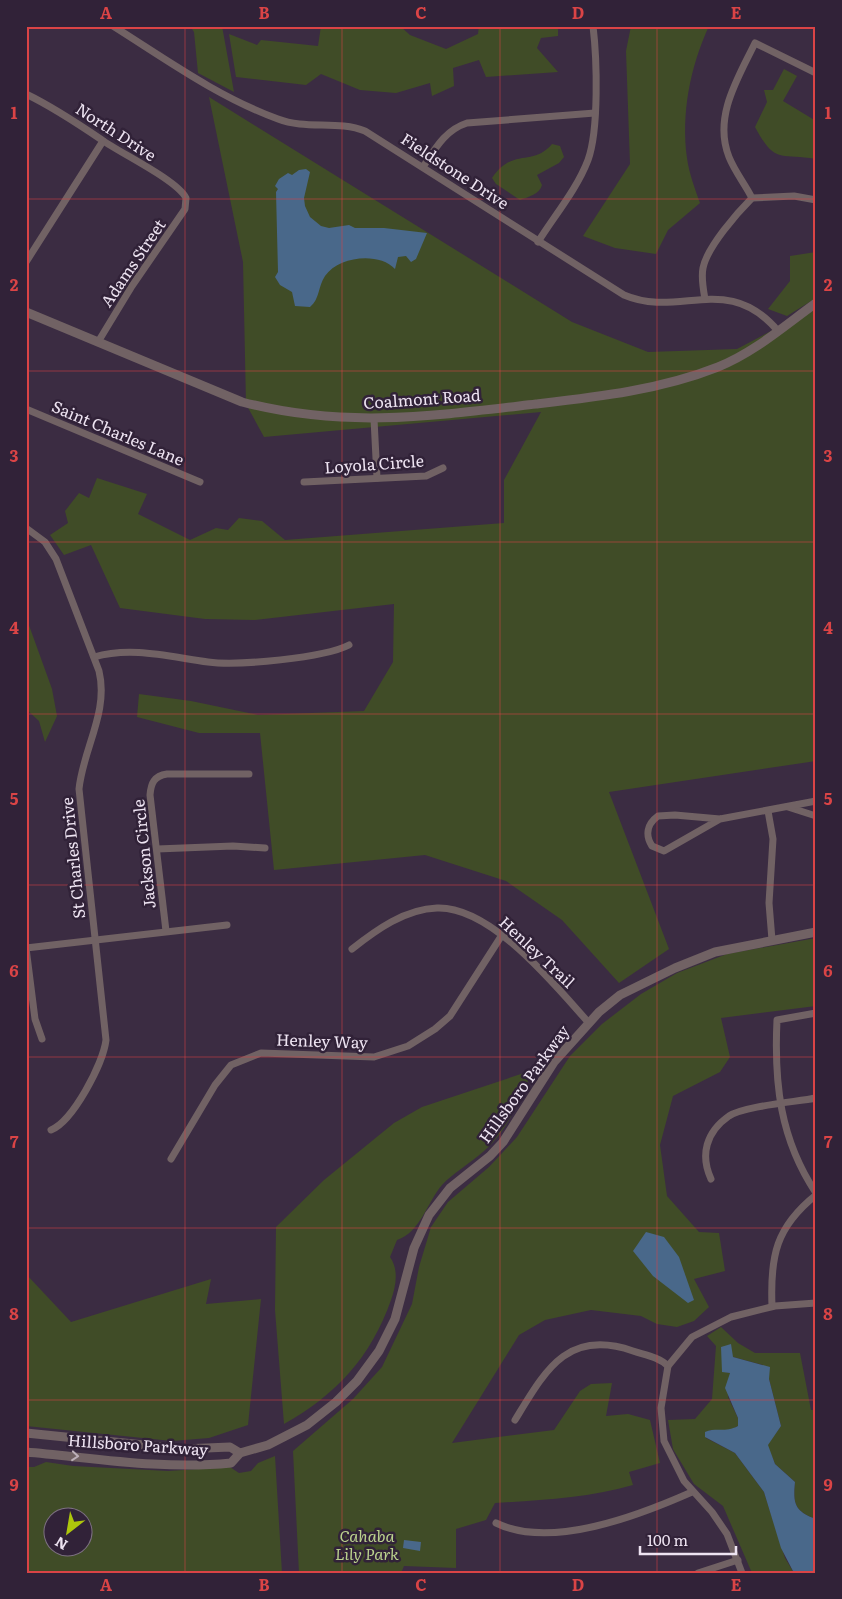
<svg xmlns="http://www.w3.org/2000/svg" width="842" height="1599" font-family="Literata,serif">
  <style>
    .green { fill: #404c27; fill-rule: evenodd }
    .water { fill: #49688a }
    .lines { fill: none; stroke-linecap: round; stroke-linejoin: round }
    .minor { stroke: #716264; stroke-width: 7 }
    .tertiary { stroke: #716264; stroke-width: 9 }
    .oneway { stroke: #bcb0b9 }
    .grid { fill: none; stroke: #da4446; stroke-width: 1; stroke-opacity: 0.55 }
    .labels { text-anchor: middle; stroke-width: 5; stroke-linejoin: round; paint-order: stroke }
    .street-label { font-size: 16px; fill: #eee4f2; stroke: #312238 }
    .park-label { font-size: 16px; font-style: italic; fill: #bbd28d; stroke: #312238 }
    .neatline { fill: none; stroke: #da4446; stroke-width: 2 }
    .grid-label { font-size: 16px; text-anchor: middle; font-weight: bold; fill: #da4446 }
  </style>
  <rect width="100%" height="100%" fill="#3b2c42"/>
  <!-- green -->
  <g class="green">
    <polygon points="190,26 222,26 234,92 198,73 194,32"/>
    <polygon points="321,26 400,26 410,35 446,49 478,34 479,26 558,26 558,36 541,38 537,48 558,72 486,77 479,60 453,68 454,86 432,96 430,83 396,93 360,90 321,74 306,85 236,77 229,34 257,45 261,40 318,46"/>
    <path d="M631 26H709C690 67 681 114 687 158 689 173 695 189 700 203L668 230 656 254 615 248 583 236 630 164 626 51Z"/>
    <path d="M784 69 797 76 783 101 816 121V159C778 153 775 164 755 127L767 102 764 90H773Z"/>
    <polygon points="209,97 572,322 648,352 737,349 816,307 816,761 609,792 669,949 619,983 562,920 506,881 425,855 274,870 260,733 199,733 137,717 139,694 191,701 258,715 364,711 393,662 394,604 255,620 205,619 120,608 91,545 64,555 50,535 68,523 65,511 79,493 89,498 97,478 147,494 138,514 190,540 216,528 228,530 239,518 262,521 285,540 504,523 504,480 541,412 264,437 246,404 243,262"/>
    <path d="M552 144 560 146 564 157 559 163 537 175 542 185C540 194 528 197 520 200L496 184 492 178C513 147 533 167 552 144Z"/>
    <polygon points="816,252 816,298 787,316 768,309 790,281 790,256"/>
    <polygon points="26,617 52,689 57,716 45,742 39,721 26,709"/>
    <path d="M816 938V1006L721 1018 730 1057 720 1072 673 1096 660 1145 667 1196 699 1232 719 1233 725 1271 694 1279 709 1307 694 1321 677 1327 657 1324 641 1316 591 1310 545 1320 519 1335 452 1443 554 1430 580 1391 591 1384 612 1383 606 1416 628 1414 650 1420 660 1463 629 1472 633 1485C588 1498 542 1500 495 1503L486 1520 456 1529V1568L404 1566 401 1573H299L293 1451 353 1399 382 1367 412 1304 419 1267 431 1227 448 1202 489 1167 517 1137 570 1056 602 1024 641 994 677 973 727 954Z"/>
    <path d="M533 1070C520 1099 508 1130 484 1151 471 1163 454 1172 442 1185 427 1202 421 1232 397 1240L390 1257C399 1270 396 1286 391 1300 371 1357 336 1395 284 1424L275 1310 276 1227 324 1180 394 1123 422 1107Z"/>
    <polygon points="26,1274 71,1322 211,1279 206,1304 261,1299 248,1425 209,1438 172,1441 26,1426"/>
    <path d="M721 1327 738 1343 755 1353H800L811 1410H816V1519C794 1511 793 1503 795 1482L775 1464 767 1445 781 1426 769 1379 763 1365 733 1357 722 1371 730 1373 728 1397 738 1418V1426L729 1431 710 1430 706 1438 735 1453 764 1492 785 1558 794 1573H752L723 1506 694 1484 673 1449 668 1420 695 1419 712 1399 716 1346 707 1336Z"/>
    <path d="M275 1456 282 1573H26V1467H34L46 1462 73 1466 168 1471 230 1467 239 1473 251 1471 258 1463ZM52 1516H82V1546H52Z"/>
  </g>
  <!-- water -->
  <g class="water">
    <path d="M306 169 310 172 304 198 305 206 310 217 321 226 329 228 349 225 355 228H384L427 233 416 259 411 262 406 256 398 257 395 269C379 252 339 256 325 276 318 286 320 299 310 307L295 306 292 292 280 285 275 277 278 272 276 192 278 189 275 186 279 179 288 173 292 175 299 170Z"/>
    <polygon points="646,1232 664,1237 679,1257 694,1300 688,1303 653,1276 633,1251"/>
    <path d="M731 1344 733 1357 770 1367 769 1379 781 1426 768 1445 775 1464 795 1482C793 1503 794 1511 816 1519V1573H794L781 1548 764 1492 735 1453 705 1437V1432C716 1427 725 1433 738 1426V1418L725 1388 730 1373 722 1372 721 1347Z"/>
    <polygon points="404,1540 421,1542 420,1551 403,1548"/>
  </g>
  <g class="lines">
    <!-- minor -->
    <g class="minor">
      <path d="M113 26C167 60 218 97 278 119 306 130 338 120 365 131L624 295C680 319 727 271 778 331"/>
      <path d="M26 94C53 107 77 123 102 140 120 153 177 180 186 198L185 209 132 286 98 342"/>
      <path d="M423 167C435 149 445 130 467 123L595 113"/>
      <path d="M752 198C745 184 735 172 729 157 713 117 738 78 755 43L816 73"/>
      <path d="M538 242C555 215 577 189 588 160 599 130 597 59 593 26"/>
      <polyline points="26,262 103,141"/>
      <path d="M705 299C703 288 701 278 703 268 707 247 738 212 752 198L794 196 816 200"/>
      <polyline points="26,409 200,482"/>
      <polyline points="374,419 377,478"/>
      <polyline points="304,482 426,476 443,468"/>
      <path d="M26 528 45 542 56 559 99 671C109 712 83 749 79 789L106 1040C103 1064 73 1121 51 1130"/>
      <path d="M94 657C132 646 170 657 208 662 238 666 324 658 349 645"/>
      <polyline points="788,807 816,816"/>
      <polyline points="768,811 773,839 769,903 772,940"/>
      <path d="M720 819 664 851 652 846C645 835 647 824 658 816L675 815 720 819 816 801"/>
      <polyline points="157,849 233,846 265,848"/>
      <path d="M166 931 150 795C151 783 154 776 167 774H249"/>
      <polyline points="26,948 227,925"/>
      <polyline points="26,948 35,1019 42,1039"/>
      <path d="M352 949C376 930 405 909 437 908 491 906 554 984 588 1022"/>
      <path d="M816 1013 777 1020C774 1083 780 1139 816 1193"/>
      <polyline points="171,1159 215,1085 231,1065 261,1053 374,1057 408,1046 435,1029 450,1016 502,935"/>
      <path d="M711 1179C700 1155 706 1132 729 1116 745 1106 795 1102 816 1098"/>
      <path d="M772 1306C770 1256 776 1227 816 1195"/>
      <path d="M515 1420C545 1371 567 1328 633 1351 645 1355 659 1357 668 1366"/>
      <path d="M496 1523C551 1550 640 1515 692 1492"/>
      <polyline points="698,1573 738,1560"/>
      <polyline points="742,1573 727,1534 712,1512 684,1481 664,1441 661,1408 668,1366 692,1337 731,1317 775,1306 816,1303"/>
    </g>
    <!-- tertiary -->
    <g class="tertiary">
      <path d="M26 312 242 402C344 429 434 416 536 404 597 397 660 390 718 367 755 352 784 326 816 303"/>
      <polyline points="26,1433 183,1449 230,1447 240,1453"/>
      <path d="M26 1452C94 1458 163 1470 231 1463L240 1453 268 1445 307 1425 336 1402 357 1381 379 1351 395 1319 414 1248 429 1215 450 1188 490 1156 503 1142 554 1062 599 1012 620 995 675 968 715 952 816 932"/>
    </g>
  </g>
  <!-- one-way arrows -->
  <defs><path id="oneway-chevron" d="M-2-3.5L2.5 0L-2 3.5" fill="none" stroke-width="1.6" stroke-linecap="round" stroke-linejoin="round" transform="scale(1.25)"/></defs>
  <use class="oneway" href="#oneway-chevron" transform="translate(75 1456) rotate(5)"/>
  <!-- grid -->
  <path class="grid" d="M185 26V1573M342 26V1573M500 26V1573M657 26V1573M26 199H816M26 371H816M26 542H816M26 714H816M26 885H816M26 1057H816M26 1228H816M26 1400H816"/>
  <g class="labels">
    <!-- street labels -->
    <g class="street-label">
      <text transform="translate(116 132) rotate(33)" y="6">North Drive</text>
      <text transform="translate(455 171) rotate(33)" y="6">Fieldstone Drive</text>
      <text transform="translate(133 263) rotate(-56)" y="6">Adams Street</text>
      <text transform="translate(422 399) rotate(-4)" y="6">Coalmont Road</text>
      <text transform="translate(118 433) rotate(23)" y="6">Saint Charles Lane</text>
      <text transform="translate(374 464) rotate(-4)" y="6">Loyola Circle</text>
      <text transform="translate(144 854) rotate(-96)" y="6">Jackson Circle</text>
      <text transform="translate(73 858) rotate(-96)" y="6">St Charles Drive</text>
      <text transform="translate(537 952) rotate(43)" y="6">Henley Trail</text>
      <text transform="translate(322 1041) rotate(2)" y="6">Henley Way</text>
      <text transform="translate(524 1084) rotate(-54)" y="6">Hillsboro Parkway</text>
      <text transform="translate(138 1445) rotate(4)" y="6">Hillsboro Parkway</text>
    </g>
    <!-- park labels -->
    <g class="park-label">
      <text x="367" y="1542">Cahaba<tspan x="367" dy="18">Lily Park</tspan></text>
    </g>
  </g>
  <!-- border -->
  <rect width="842" height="1599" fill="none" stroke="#312238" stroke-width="55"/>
  <!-- north arrow -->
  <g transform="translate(68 1532) rotate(211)"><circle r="24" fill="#312238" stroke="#7d7082"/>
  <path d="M0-4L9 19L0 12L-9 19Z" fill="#aec60c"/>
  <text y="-8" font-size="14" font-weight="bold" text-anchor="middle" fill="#eee4f2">N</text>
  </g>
  <!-- scale -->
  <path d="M640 1546v8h96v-8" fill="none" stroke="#eee4f2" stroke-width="2.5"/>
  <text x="647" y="1546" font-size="15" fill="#eee4f2" stroke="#312238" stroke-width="4" paint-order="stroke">100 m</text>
  <rect x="28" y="28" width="786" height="1544" class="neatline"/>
  <g class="grid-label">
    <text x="106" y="19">A</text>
    <text x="264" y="19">B</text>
    <text x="421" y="19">C</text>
    <text x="578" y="19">D</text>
    <text x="736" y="19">E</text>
    <text x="14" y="119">1</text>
    <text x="828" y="119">1</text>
    <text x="14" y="291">2</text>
    <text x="828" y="291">2</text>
    <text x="14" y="462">3</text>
    <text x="828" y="462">3</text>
    <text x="14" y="634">4</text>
    <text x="828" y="634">4</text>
    <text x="14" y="805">5</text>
    <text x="828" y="805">5</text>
    <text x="14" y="977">6</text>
    <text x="828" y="977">6</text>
    <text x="14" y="1148">7</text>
    <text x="828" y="1148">7</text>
    <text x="14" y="1320">8</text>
    <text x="828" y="1320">8</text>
    <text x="14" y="1491">9</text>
    <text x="828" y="1491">9</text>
    <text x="106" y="1591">A</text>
    <text x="264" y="1591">B</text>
    <text x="421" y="1591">C</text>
    <text x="578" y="1591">D</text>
    <text x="736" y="1591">E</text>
  </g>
</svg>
